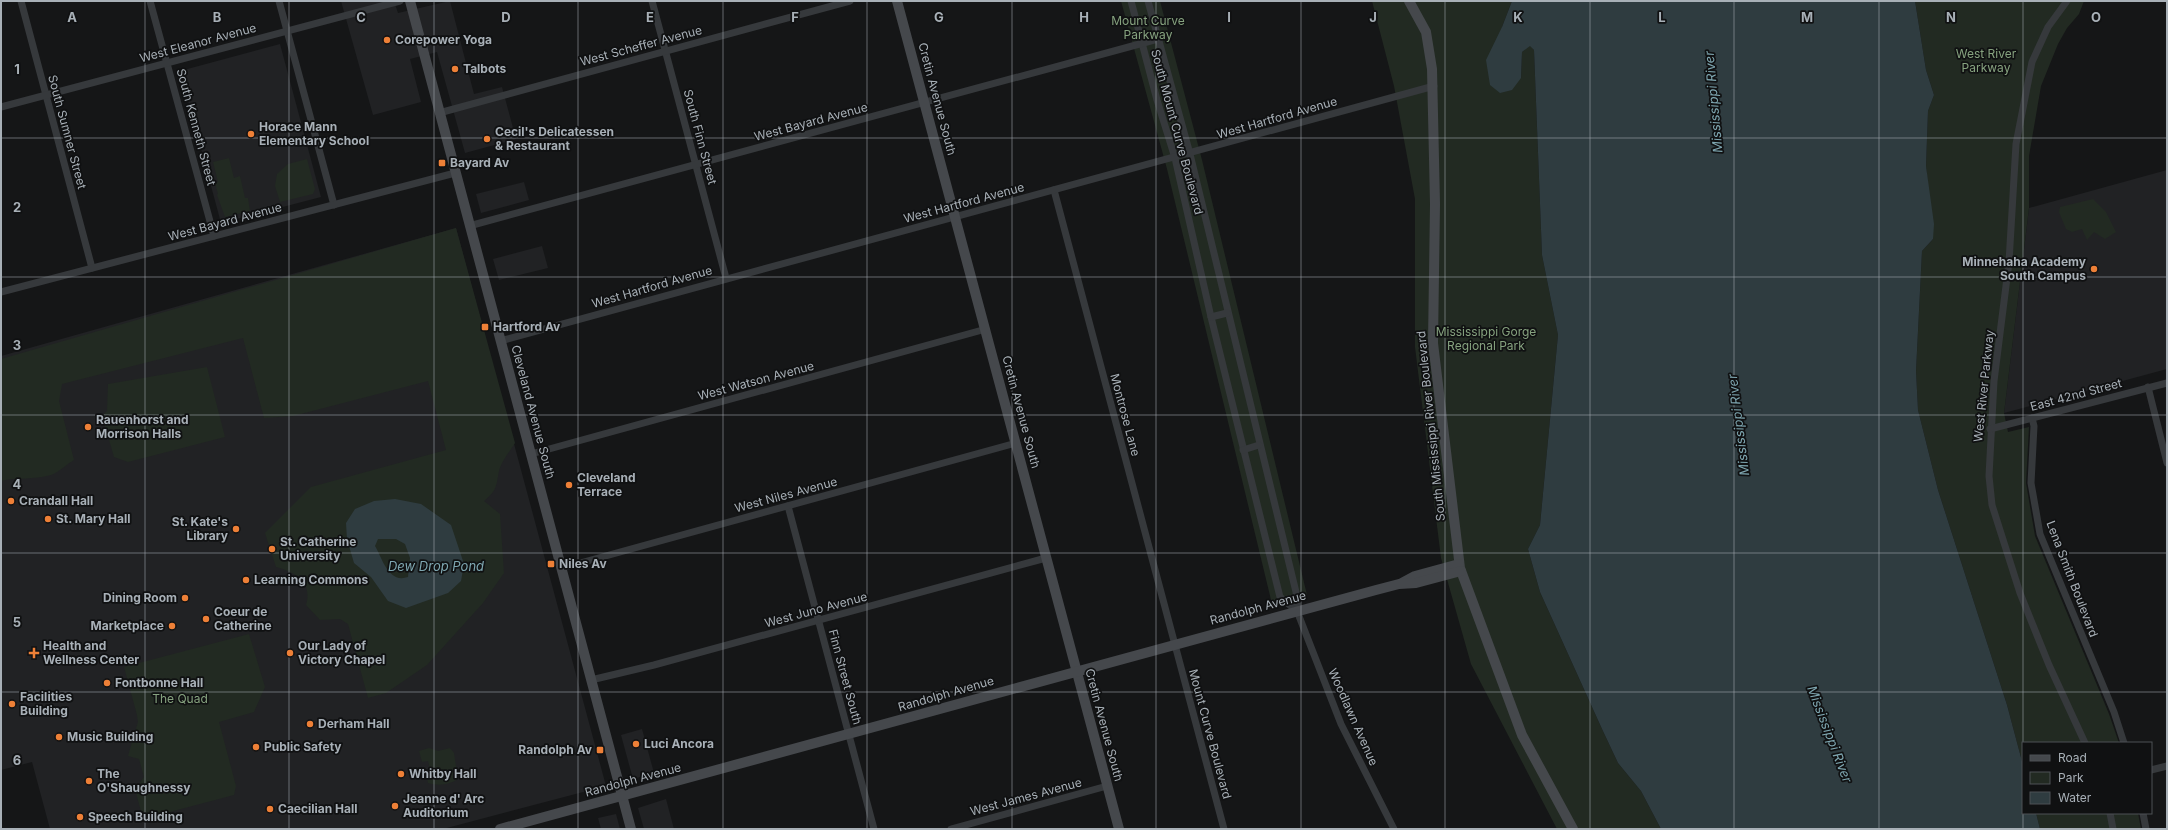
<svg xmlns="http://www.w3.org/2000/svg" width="2168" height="830" font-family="Inter,sans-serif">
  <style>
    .built { fill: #212224 }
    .green { fill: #222a22 }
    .water { fill: #2f3c40; fill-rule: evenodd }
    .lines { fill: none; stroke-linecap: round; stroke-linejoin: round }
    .street { stroke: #36393c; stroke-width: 7 }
    .secondary { stroke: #45484c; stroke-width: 10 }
    .grid { fill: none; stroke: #a8b0b7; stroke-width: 1; stroke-opacity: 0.55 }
    .poi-dot { fill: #ee8037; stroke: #101112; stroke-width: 1.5 }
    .labels { text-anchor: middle; stroke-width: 3.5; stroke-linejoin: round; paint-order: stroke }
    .park-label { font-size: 12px; fill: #86a27f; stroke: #101112 }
    .poi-label { font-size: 12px; font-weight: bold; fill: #a8b0b7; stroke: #101112; text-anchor: start }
    .street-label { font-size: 12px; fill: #a8b0b7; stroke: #101112 }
    .water-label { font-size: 13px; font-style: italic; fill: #7fa7b1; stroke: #101112 }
    .grid-label { font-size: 13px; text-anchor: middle; font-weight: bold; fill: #a8b0b7; stroke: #101112; stroke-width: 3.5; stroke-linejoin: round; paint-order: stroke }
  </style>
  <rect width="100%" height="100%" fill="#151617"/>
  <!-- built -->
  <g class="built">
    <polygon points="341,1 394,1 398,13 450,1 474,94 502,87 516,139 465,153 437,52 410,59 421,102 373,115"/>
    <polygon points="280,44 321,197 221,223 180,71"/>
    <polygon points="2167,170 2167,369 2004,413 2029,208"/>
    <polygon points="524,182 529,200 481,213 476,194"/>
    <polygon points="456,228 606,786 443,829 50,829 32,762 1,770 1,356"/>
    <polygon points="542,246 548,268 499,280 493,259"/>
    <polygon points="642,729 654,773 633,779 621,735"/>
    <polygon points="666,799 674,829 644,829 638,808"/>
    <polygon points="616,814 620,829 601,829 598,818"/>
  </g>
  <!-- green -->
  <g class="green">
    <polygon points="1121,1 1160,1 1202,160 1307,595 1272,604 1167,169"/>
    <polygon points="1372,1 1512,1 1502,27 1521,78 1522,52 1530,45 1534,50 1542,255 1558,335 1540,525 1528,549 1540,592 1602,729 1618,763 1641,791 1661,829 1557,829 1471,664 1441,558 1415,347 1415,199 1394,86"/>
    <polygon points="1915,1 2084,1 2079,14 2067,28 2058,44 2041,86 2029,156 2029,208 2004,413 2008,432 2029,427 2026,483 2035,536 2109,714 2119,743 2023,743 2023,765 2007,705 1938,490 1918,410 1916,371 1922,251 1933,239 1926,166 1928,111 1934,95 1926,70"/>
    <polygon points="229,158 234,178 240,176 245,198 248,198 250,211 225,217 217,195 218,194 215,183 218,182 213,162"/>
    <polygon points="307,159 315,189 313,194 280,202 275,186 277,174 288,164"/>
    <polygon points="2093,199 2106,212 2116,232 2105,239 2094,232 2087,240 2082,229 2072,232 2066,229 2059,212 2060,207"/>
    <path d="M456 228 515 443C510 451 501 462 499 471 496 487 497 490 484 501L500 514 504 573 483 603 427 665 386 693 368 698 348 624 340 619 320 620 306 605C313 582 295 572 276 567L265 533 311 487 446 450 428 381 293 416 264 418 243 338 62 384 59 401 74 460C67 464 59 472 51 475 34 480 17 477 1 481V359Z"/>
    <polygon points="207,367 225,437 128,462 114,457 102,416 107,411 108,384"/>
    <polygon points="249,634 265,687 254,712 219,722 236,786 234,795 143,819 135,789 144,777 139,759 128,756 138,722 137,715 124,667"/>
    <path d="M429 748 438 751 450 748 454 753 458 779C449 785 439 786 428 783L426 775 431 773 428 761 422 762 419 751Z"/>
    <polygon points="2036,813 2138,813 2141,829 2040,829"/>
  </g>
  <!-- water -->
  <g class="water">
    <polygon points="1512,1 1915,1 1926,70 1934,95 1928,111 1926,166 1934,224 1933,239 1922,251 1916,371 1918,410 1938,490 2007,705 2023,765 2023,813 2036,813 2040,829 1661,829 1641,791 1618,763 1602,729 1540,592 1528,549 1540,525 1558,335 1542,255 1534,50 1530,46 1522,52 1521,78 1512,90 1500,93 1490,85 1486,60 1502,27"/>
    <path d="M395 499 421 504 451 525 464 564 461 581 448 593 406 608 388 601 371 577 354 563 347 539 346 523 355 509 374 501ZM378 539H396L405 544 410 558 408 577C388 584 382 557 375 546Z"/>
  </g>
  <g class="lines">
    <!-- street -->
    <g class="street">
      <polyline points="21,1 92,268"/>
      <polyline points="150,1 214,236"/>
      <polyline points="279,1 334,205"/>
      <polyline points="652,1 726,278"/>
      <polyline points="1131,1 1157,100 1175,158 1211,317 1280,597 1297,611"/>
      <polyline points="1148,1 1190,154 1296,592 1297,611 1341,724 1394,829"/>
      <polyline points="2067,1 2048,27 2032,62 2016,144 2009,262 1994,381 1989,476 1992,505 2020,593 2049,665 2085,743"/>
      <polyline points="1,107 400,1"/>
      <polyline points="439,113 850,1"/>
      <polyline points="1054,190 1224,829"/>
      <polyline points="469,226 1158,39"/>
      <polyline points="1,292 455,173"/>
      <polyline points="1211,317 1227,313"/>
      <polyline points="500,341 1434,86"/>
      <polyline points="2148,387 2167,463"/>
      <polyline points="2032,418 2034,426 2031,483 2040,534 2114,712 2124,743"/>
      <polyline points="1990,429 2167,383"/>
      <polyline points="1243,450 1259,445"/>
      <polyline points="531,454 986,329"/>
      <polyline points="788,506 874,829"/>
      <polyline points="562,568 1016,443"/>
      <polyline points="591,680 654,665 1046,558"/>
      <polyline points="2151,770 2167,766"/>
      <polyline points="2110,813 2113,829"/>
      <polyline points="2143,813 2146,829"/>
      <polyline points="951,829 1107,786"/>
    </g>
    <!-- secondary -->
    <g class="secondary">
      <polyline points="410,1 631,829"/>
      <polyline points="897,1 1119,829"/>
      <polyline points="1409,1 1426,32 1432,69 1435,204 1433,343 1460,568 1522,735 1573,829"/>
      <polyline points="1402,583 1415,576 1459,564"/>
      <polyline points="500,829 1376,590 1399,584 1416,583 1461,571"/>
    </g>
  </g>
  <!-- grid -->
  <path class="grid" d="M145 1V829M289 1V829M434 1V829M578 1V829M723 1V829M867 1V829M1012 1V829M1156 1V829M1301 1V829M1445 1V829M1590 1V829M1734 1V829M1879 1V829M2023 1V743M1 138H2167M1 277H2167M1 415H2167M1 553H2167M1 692H2167M2023 813V829"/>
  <!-- markers -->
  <g class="poi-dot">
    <circle cx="387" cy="40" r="4"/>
    <circle cx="455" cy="69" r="4"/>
    <circle cx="251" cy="134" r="4"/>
    <circle cx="487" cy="139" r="4"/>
    <rect x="438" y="159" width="8" height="8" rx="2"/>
    <circle cx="2094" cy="269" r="4"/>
    <rect x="481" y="323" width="8" height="8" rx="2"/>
    <circle cx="88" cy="427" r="4"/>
    <circle cx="569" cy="485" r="4"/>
    <circle cx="11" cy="501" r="4"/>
    <circle cx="48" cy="519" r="4"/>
    <circle cx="236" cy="529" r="4"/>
    <circle cx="272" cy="549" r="4"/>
    <rect x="547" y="560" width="8" height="8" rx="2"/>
    <circle cx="246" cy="580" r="4"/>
    <circle cx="185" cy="598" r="4"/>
    <circle cx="206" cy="619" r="4"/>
    <circle cx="172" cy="626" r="4"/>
    <path d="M32 647h4v4h4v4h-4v4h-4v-4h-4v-4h4z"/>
    <circle cx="290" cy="653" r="4"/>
    <circle cx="107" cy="683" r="4"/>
    <circle cx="12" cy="704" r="4"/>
    <circle cx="310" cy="724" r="4"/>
    <circle cx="59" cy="737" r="4"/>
    <circle cx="636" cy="744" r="4"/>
    <circle cx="256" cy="747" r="4"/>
    <rect x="596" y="746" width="8" height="8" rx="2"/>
    <circle cx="401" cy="774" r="4"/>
    <circle cx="89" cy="781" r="4"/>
    <circle cx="395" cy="806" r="4"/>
    <circle cx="270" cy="809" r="4"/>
    <circle cx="80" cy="817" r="4"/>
  </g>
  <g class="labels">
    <!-- park labels -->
    <g class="park-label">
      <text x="1148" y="25">Mount Curve<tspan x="1148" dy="14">Parkway</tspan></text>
      <text x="1986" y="58">West River<tspan x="1986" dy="14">Parkway</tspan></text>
      <text x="1486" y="336">Mississippi Gorge<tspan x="1486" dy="14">Regional Park</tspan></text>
      <text x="180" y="703">The Quad</text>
    </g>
    <!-- poi labels -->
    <g class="poi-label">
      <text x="395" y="44">Corepower Yoga</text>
      <text x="463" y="73">Talbots</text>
      <text x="259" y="131">Horace Mann<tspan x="259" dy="14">Elementary School</tspan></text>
      <text x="495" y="136">Cecil's Delicatessen<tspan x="495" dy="14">&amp; Restaurant</tspan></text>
      <text x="450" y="167">Bayard Av</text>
      <text x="2086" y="266" text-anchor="end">Minnehaha Academy<tspan x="2086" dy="14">South Campus</tspan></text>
      <text x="493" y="331">Hartford Av</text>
      <text x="96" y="424">Rauenhorst and<tspan x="96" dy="14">Morrison Halls</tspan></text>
      <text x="577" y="482">Cleveland<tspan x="577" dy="14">Terrace</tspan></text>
      <text x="19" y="505">Crandall Hall</text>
      <text x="56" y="523">St. Mary Hall</text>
      <text x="228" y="526" text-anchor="end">St. Kate's<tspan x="228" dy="14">Library</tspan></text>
      <text x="280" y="546">St. Catherine<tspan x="280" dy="14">University</tspan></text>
      <text x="559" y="568">Niles Av</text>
      <text x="254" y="584">Learning Commons</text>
      <text x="177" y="602" text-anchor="end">Dining Room</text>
      <text x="214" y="616">Coeur de<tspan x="214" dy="14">Catherine</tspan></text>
      <text x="164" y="630" text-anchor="end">Marketplace</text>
      <text x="43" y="650">Health and<tspan x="43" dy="14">Wellness Center</tspan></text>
      <text x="298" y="650">Our Lady of<tspan x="298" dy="14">Victory Chapel</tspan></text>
      <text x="115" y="687">Fontbonne Hall</text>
      <text x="20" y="701">Facilities<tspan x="20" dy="14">Building</tspan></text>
      <text x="318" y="728">Derham Hall</text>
      <text x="67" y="741">Music Building</text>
      <text x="644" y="748">Luci Ancora</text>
      <text x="264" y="751">Public Safety</text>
      <text x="592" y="754" text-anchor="end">Randolph Av</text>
      <text x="97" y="778">The<tspan x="97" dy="14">O'Shaughnessy</tspan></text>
      <text x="409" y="778">Whitby Hall</text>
      <text x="403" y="803">Jeanne d' Arc<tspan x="403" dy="14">Auditorium</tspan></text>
      <text x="278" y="813">Caecilian Hall</text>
      <text x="88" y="821">Speech Building</text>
    </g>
    <!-- street labels -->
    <g class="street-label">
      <text transform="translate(198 43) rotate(-15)" y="4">West Eleanor Avenue</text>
      <text transform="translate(641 46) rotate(-15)" y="4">West Scheffer Avenue</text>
      <text transform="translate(937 99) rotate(75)" y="4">Cretin Avenue South</text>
      <text transform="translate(1277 118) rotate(-16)" y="4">West Hartford Avenue</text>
      <text transform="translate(811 122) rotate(-15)" y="4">West Bayard Avenue</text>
      <text transform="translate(196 127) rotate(75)" y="4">South Kenneth Street</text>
      <text transform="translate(67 132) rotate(75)" y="4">South Sumner Street</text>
      <text transform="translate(1177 132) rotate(75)" y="4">South Mount Curve Boulevard</text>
      <text transform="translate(700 137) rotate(75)" y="4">South Finn Street</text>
      <text transform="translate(964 203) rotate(-15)" y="4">West Hartford Avenue</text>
      <text transform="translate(225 222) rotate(-15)" y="4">West Bayard Avenue</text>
      <text transform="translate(652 287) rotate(-16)" y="4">West Hartford Avenue</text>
      <text transform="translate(756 381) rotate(-15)" y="4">West Watson Avenue</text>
      <text transform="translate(1984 386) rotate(-84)" y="4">West River Parkway</text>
      <text transform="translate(2076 395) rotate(-15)" y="4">East 42nd Street</text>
      <text transform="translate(533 412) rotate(75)" y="4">Cleveland Avenue South</text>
      <text transform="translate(1021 412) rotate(75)" y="4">Cretin Avenue South</text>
      <text transform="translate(1125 415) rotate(75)" y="4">Montrose Lane</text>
      <text transform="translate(1431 426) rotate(-96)" y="4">South Mississippi River Boulevard</text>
      <text transform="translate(786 495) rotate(-15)" y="4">West Niles Avenue</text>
      <text transform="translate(2072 579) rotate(69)" y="4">Lena Smith Boulevard</text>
      <text transform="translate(1258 608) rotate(-15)" y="4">Randolph Avenue</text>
      <text transform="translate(816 610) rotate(-15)" y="4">West Juno Avenue</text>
      <text transform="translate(845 677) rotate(75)" y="4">Finn Street South</text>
      <text transform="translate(946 694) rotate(-16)" y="4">Randolph Avenue</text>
      <text transform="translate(1353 717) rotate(66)" y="4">Woodlawn Avenue</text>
      <text transform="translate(1104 725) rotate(75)" y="4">Cretin Avenue South</text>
      <text transform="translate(1210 734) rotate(75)" y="4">Mount Curve Boulevard</text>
      <text transform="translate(633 780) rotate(-15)" y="4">Randolph Avenue</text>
      <text transform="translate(1026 797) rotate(-15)" y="4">West James Avenue</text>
    </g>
    <!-- water labels -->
    <g class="water-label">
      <text transform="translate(1713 102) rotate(-95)" y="5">Mississippi River</text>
      <text transform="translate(1738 425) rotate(-97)" y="5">Mississippi River</text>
      <text x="436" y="571">Dew Drop Pond</text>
      <text transform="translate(1830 734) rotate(69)" y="5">Mississippi River</text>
    </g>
  </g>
  <g class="grid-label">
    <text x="72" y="22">A</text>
    <text x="217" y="22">B</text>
    <text x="361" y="22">C</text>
    <text x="506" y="22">D</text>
    <text x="650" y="22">E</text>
    <text x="795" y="22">F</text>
    <text x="939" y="22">G</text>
    <text x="1084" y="22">H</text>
    <text x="1229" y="22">I</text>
    <text x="1373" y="22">J</text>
    <text x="1518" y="22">K</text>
    <text x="1662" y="22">L</text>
    <text x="1807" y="22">M</text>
    <text x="1951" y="22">N</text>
    <text x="2096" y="22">O</text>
    <text x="17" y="74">1</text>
    <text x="17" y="212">2</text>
    <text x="17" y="350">3</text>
    <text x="17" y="489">4</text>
    <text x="17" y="627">5</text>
    <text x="17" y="765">6</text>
  </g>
  <!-- border -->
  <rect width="2168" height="830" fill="none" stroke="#a8b0b7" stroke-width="4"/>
  <!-- legend -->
  <rect x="2022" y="742" width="130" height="72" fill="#101112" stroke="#4d5154"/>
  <rect x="2030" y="755" width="20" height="6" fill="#45484c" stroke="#4d5154"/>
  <text x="2058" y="762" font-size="12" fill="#a8b0b7">Road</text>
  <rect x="2030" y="772" width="20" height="12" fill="#222a22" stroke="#4d5154"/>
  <text x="2058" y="782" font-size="12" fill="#a8b0b7">Park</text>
  <rect x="2030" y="792" width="20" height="12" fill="#2f3c40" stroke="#4d5154"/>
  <text x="2058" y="802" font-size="12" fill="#a8b0b7">Water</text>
</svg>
